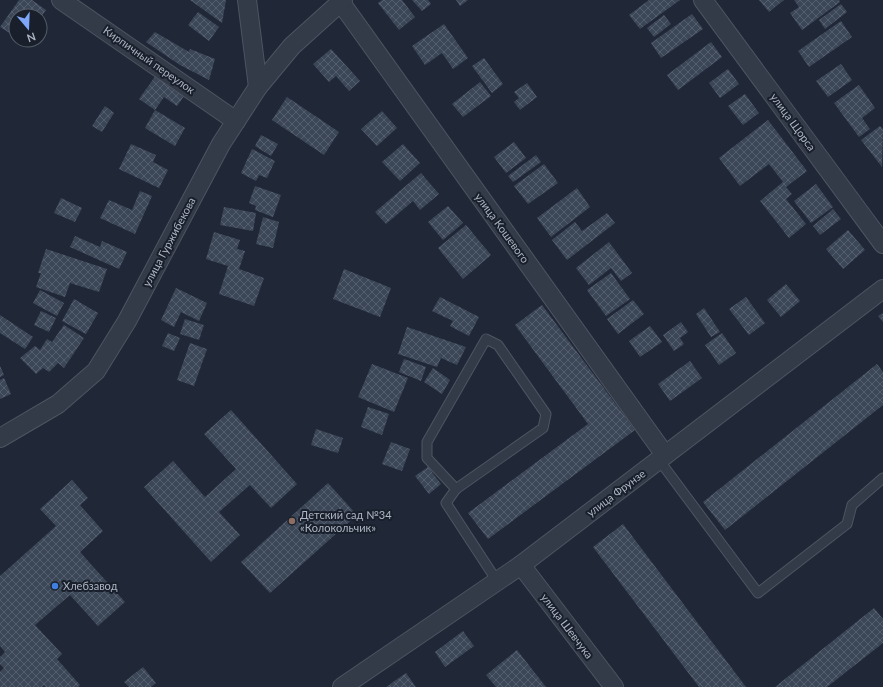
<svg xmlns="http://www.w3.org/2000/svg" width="883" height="687" font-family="Lato,sans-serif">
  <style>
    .building { fill: url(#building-cross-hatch) }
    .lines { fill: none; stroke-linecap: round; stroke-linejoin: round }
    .service-casing { stroke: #4e5562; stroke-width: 11 }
    .minor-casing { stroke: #4e5562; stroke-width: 20 }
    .service { stroke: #333a48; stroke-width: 9 }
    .minor { stroke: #333a48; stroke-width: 18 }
    .education-dot { fill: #8d6e63; stroke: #19202c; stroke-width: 1.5 }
    .shop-dot { fill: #3f7fe0; stroke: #19202c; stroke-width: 1.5 }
    .labels { text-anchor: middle; stroke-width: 4; stroke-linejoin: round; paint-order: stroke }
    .street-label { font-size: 11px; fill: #adb5c4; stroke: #19202c }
    .poi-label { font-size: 11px; fill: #adb5c4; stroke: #19202c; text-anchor: start }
  </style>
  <defs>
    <pattern id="building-cross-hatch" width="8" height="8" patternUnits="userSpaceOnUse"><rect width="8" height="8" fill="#3b4657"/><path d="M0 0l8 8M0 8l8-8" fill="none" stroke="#555e6e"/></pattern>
  </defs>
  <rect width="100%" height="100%" fill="#202837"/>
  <!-- building -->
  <g class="building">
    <polygon points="19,0 32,0 46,10 40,18 40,16 16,16 16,37 0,27"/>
    <polygon points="190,0 226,0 222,23"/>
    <polygon points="382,0 402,0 415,17 399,30 378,3"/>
    <polygon points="412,0 428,0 431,4 422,11"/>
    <polygon points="456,0 468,0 460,6"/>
    <polygon points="649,0 680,0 640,29 629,15"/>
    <polygon points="759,0 784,0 769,12"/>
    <polygon points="794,0 839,0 840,2 802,30 790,13 799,7"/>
    <polygon points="841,4 847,12 825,29 819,20"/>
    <polygon points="198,12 219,27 209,41 188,25"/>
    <polygon points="692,14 703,29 661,58 651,43"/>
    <polygon points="664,15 671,24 654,37 647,28"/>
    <polygon points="841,21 852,37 809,67 798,51"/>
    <polygon points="444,24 468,58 453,69 442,53 425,65 412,46"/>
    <polygon points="155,32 189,52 190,49 215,59 209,80 180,65 146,42"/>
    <polygon points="711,42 722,57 678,90 667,75"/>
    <polygon points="331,49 360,81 349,91 336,76 329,82 313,64"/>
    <polygon points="484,58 503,84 492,93 472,66"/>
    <polygon points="841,64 852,80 828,97 816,81"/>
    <polygon points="728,69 739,84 720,98 709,83"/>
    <polygon points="159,71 188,91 177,106 164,97 155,110 139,99"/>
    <polygon points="480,82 491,96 463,117 452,104"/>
    <polygon points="527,83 537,97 520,110 514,102 519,98 514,92"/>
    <polygon points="859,85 875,108 862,118 870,129 859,137 834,103"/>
    <polygon points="745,94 759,113 743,125 728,106"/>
    <polygon points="287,97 339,132 324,155 272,120"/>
    <polygon points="105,106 114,113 102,132 92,126"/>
    <polygon points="155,110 185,128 175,146 145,128"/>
    <polygon points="382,111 397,128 377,146 361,129"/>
    <polygon points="768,120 807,171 786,187 792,194 786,199 806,224 789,238 760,201 783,182 769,164 740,186 719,158"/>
    <polygon points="880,126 883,129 882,167 861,140"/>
    <polygon points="261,135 278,144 271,156 255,146"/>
    <polygon points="514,142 526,158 506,173 494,157"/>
    <polygon points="131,144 156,155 153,162 168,170 159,188 119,169"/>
    <polygon points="403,144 420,163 400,181 382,162"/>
    <polygon points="252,149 275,161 267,178 259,175 256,181 241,173"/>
    <polygon points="536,155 541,162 513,182 508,176"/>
    <polygon points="544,164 558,183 528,204 514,186"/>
    <polygon points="421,173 439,194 420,210 413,201 386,224 375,212"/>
    <polygon points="816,184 833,207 811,223 794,201"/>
    <polygon points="255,186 281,195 273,217 255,210 256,206 249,203"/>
    <polygon points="577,188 590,207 551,237 537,218"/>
    <polygon points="140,191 152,196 135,234 100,218 109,200 132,210"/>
    <polygon points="61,198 82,208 75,222 54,213"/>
    <polygon points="448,206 463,223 443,240 428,222"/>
    <polygon points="224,207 256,213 253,231 220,225"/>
    <polygon points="833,209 841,219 820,235 813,226"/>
    <polygon points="607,213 615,223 567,260 552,240 575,222 582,231"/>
    <polygon points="263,217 279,222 273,248 256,244"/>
    <polygon points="466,225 491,255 463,279 438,248"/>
    <polygon points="848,230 865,250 843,269 826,249"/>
    <polygon points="214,232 240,240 237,249 245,251 239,269 264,278 254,306 219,294 228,266 206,259"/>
    <polygon points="75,236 100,247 102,241 127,252 119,269 70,247"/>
    <polygon points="609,242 632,273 621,281 611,268 589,285 576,268"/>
    <polygon points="46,249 107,269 99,292 70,283 65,297 36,287 41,273 38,273"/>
    <polygon points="344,269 391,288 380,317 333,299"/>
    <polygon points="611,273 630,299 606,316 587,290"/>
    <polygon points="786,284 800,301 781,317 767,300"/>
    <polygon points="176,288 207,303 199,321 181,312 174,327 161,320"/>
    <polygon points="40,290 64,303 57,316 33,303"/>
    <polygon points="440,297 479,317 469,336 450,326 453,321 432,311"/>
    <polygon points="746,297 765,323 749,335 729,309"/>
    <polygon points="74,299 98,313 86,334 62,321"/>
    <polygon points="633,300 644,314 618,334 607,319"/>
    <polygon points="542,305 635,430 488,539 468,513 588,424 515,325"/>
    <polygon points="704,308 720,332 711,337 696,314"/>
    <polygon points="41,311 56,318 49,332 34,325"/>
    <polygon points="883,313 883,322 878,316"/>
    <polygon points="0,315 33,337 25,349 0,333"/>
    <polygon points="185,319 204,325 199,340 180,334"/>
    <polygon points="681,322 688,332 680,338 684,344 674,351 663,335"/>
    <polygon points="64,325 84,338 64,368 58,363 49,372 43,368 36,374 20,358 35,346 40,350 47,339 52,342"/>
    <polygon points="650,326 662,342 640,357 629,341"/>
    <polygon points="407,327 466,347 457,365 441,358 437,367 398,354"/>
    <polygon points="168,333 180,338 174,351 162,346"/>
    <polygon points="722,333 736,353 719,365 705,345"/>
    <polygon points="190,343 207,349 194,386 177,380"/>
    <polygon points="404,359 426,367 421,381 399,372"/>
    <polygon points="690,361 702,378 670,401 658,384"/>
    <polygon points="372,364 408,378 394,412 358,397"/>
    <polygon points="877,364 883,372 883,405 725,530 703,502"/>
    <polygon points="0,366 4,375 0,377"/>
    <polygon points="433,368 450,380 442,394 424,382"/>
    <polygon points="4,378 11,394 0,399 0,380"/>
    <polygon points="368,407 389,414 382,435 361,427"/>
    <polygon points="231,410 297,484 271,508 250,485 219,512 240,535 211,562 144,487 173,461 205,497 236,469 204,434"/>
    <polygon points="316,429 343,438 338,453 311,445"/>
    <polygon points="391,442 410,449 402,471 382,464"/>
    <polygon points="428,467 441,484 429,494 415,476"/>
    <polygon points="72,480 88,498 80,505 103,531 80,552 125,602 98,626 70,595 35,625 62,654 57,659 80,685 78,687 45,687 44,685 42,687 0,687 0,672 4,668 0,664 0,657 5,652 0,646 0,576 56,526 40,509"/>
    <polygon points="328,483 357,515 270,593 241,562"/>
    <polygon points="623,524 746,687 699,687 593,547"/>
    <polygon points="874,608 883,619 883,643 827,687 775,687"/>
    <polygon points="463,631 474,646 445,667 435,652"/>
    <polygon points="517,650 546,687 496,687 486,675"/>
    <polygon points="143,667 156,683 151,687 129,687 124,682"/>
    <polygon points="406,673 416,687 386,687"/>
  </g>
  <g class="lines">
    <!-- service casing -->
    <g class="service-casing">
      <g id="service">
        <polygon points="486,339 498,345 546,414 543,428 456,489 427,458 427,442"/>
        <polyline points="659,460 758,593 847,524 852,505 883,478"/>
        <polyline points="456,489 446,503 497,581"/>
      </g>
    </g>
    <!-- minor casing -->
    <g class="minor-casing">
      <g id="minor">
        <polyline points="61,0 236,121"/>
        <polyline points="247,0 258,87"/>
        <polyline points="339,0 665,455"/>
        <polyline points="703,0 883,244"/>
        <polyline points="0,438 58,404 96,371 127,321 221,144 258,87 292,46 343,0"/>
        <polyline points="521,565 614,687"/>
        <polyline points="342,687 521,565 883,289"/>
      </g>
    </g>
    <!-- service -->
    <use href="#service" class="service"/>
    <!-- minor -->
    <use href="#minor" class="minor"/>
  </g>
  <!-- markers -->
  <circle class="education-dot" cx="292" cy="521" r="4"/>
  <circle class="shop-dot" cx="55" cy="586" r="4"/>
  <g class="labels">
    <!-- street labels -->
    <g class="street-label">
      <text transform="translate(149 60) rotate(35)" y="4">Кирпичный переулок</text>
      <text transform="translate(793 122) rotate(54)" y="4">улица Щорса</text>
      <text transform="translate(502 228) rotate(54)" y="4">улица Кошевого</text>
      <text transform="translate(169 242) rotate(-62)" y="4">улица Гуржибекова</text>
      <text transform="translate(616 493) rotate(-37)" y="4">улица Фрунзе</text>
      <text transform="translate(567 626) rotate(53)" y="4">улица Шевчука</text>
    </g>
    <!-- poi labels -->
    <g class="poi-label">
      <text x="300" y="519">Детский сад №34<tspan x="300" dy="13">«Колокольчик»</tspan></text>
      <text x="63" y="590">Хлебзавод</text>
    </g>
  </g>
  <!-- north arrow -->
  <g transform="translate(28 28) rotate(161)"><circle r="19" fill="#19202c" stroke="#545c69"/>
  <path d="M0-3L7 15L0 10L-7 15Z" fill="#7ea7f9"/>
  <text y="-6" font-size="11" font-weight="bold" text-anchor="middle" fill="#adb5c4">N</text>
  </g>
</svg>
